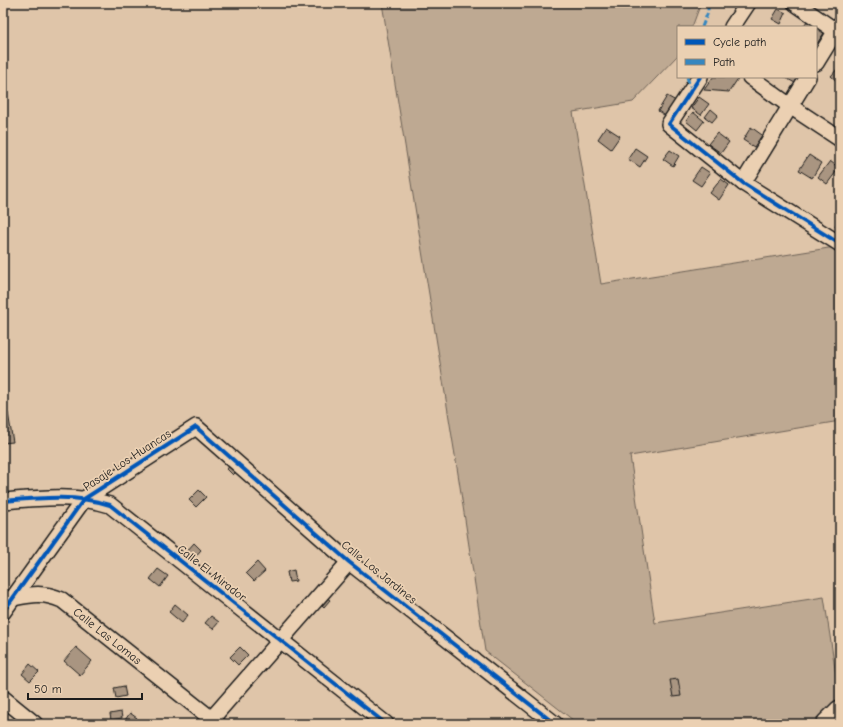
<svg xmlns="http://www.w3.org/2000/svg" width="843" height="727" font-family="'Comic Neue',sans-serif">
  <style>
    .green { fill: #bea992; stroke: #6d6257 }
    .building { fill: #a99581; stroke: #1c1c1c }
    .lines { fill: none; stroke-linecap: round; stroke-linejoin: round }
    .minor-casing { stroke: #1c1c1c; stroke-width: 18 }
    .secondary-casing { stroke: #1c1c1c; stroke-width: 24 }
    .minor { stroke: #ebd0b2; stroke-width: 15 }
    .secondary { stroke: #ebd0b2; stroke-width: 21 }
    .quiet { stroke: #3686bf; stroke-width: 3; stroke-dasharray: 6 3; stroke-linecap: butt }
    .cycleway-casing { stroke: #ebd0b2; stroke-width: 6 }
    .cycleway { stroke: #0057b8; stroke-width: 4 }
    .labels { text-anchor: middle; stroke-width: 3.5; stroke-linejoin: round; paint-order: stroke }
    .street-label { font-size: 12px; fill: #1c1c1c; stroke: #ebd0b2 }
  </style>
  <rect width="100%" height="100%" fill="#dfc5a9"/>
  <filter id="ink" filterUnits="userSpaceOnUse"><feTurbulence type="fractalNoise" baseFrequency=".025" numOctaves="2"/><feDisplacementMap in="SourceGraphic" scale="8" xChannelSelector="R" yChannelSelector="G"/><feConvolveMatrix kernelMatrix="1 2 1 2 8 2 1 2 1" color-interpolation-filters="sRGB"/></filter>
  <g filter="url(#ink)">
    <!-- green -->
    <polygon class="green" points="382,3 701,3 692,27 678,27 678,55 633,102 573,112 601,284 835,247 840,252 840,421 630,456 655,623 824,597 840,701 819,724 578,724 485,651 459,480"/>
    <!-- building -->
    <g class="building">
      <polygon points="778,9 786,13 781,24 772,19"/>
      <polygon points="807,21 815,27 803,27"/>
      <polygon points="816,27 824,33 816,45"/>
      <polygon points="839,67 840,67 840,84 831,76"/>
      <polygon points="713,77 739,77 729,92 704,90"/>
      <polygon points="786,77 798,77 795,83 786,78"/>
      <polygon points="667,96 676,101 667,117 658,111"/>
      <polygon points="699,97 709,104 701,115 691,108"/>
      <polygon points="711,109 718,115 712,122 705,117"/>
      <polygon points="693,112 704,121 697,130 686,121"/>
      <polygon points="606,127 620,136 611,149 598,139"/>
      <polygon points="751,127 762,135 754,147 743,140"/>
      <polygon points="717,133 729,142 721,153 708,144"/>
      <polygon points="635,148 647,156 640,167 628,159"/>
      <polygon points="670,150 679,156 673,166 663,159"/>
      <polygon points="809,155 821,163 812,178 799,170"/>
      <polygon points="830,161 839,168 827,184 818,177"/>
      <polygon points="701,167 710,173 701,186 692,180"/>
      <polygon points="721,179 729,185 719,200 710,193"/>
      <polygon points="840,218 840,229 835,226"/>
      <polygon points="8,413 13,442 3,443 3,414"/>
      <polygon points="233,461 240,468 233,475 227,469"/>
      <polygon points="3,477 5,477 7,493 3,493"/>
      <polygon points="199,490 206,497 196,507 189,500"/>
      <polygon points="194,543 201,550 193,559 186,552"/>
      <polygon points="257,562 265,571 254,581 246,573"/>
      <polygon points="158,569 168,576 160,587 150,579"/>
      <polygon points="294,570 296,581 289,582 287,572"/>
      <polygon points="323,595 330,600 324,607 318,601"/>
      <polygon points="175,604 188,615 182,623 169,612"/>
      <polygon points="211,616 219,622 213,629 205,623"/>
      <polygon points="76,647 92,661 80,675 64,661"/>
      <polygon points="240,647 248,655 238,665 230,657"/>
      <polygon points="30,664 39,672 30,681 22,674"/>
      <polygon points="678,679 681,696 673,697 670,680"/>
      <polygon points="124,686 126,696 116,698 114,688"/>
      <polygon points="121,712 122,718 111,720 110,714"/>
      <polygon points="130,713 137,718 132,724 125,720"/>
    </g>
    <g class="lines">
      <!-- minor casing -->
      <g class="minor-casing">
        <g id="minor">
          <polyline points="795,3 840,34"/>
          <polyline points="732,27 748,3"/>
          <polyline points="816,63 840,24"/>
          <polyline points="700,77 669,124 743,183 840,244"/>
          <polyline points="750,77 790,106 840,139"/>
          <polyline points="743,183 808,77"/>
          <path d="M3 501C39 498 75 494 110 505L386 724"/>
          <path id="s1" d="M8 599C30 595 40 591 62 600L218 724"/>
          <polyline points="3,612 84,499 196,427 349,562 555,724"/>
          <polyline points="3,698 35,724"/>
          <polyline points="207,724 349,562"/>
        </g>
      </g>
      <!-- secondary casing -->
      <g class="secondary-casing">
        <polyline id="secondary" points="827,724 840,711"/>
      </g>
      <!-- minor -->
      <use href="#minor" class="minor"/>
      <!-- secondary -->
      <use href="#secondary" class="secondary"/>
      <!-- quiet -->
      <g class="quiet">
        <polyline points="702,27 708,12 708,3"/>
        <polyline points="687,77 691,89"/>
      </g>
      <!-- cycleway casing -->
      <g class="cycleway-casing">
        <g id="cycleway">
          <polyline points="700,77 669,124 743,183 840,244"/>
          <path d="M3 501C39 498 75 494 110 505L386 724"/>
          <polyline points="3,612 84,499 196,427 349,562 555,724"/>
        </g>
      </g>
      <!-- cycleway -->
      <use href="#cycleway" class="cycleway"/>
    </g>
  </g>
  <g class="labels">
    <!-- street labels -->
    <g class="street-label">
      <text transform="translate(127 460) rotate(-33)" y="4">Pasaje Los Huancas</text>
      <text transform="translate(379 572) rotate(39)" y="4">Calle Los Jardines</text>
      <text transform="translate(212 573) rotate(38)" y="4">Calle El Mirador</text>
      <text dy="4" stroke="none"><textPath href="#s1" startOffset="113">Calle Las Lomas</textPath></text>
    </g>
  </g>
  <!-- margin -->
  <rect width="843" height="727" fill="none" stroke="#ebd0b2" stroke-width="16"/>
  <rect x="8" y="8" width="827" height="711" fill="none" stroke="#1c1c1c" stroke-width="1.5" filter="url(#ink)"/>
  <!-- legend -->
  <rect x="677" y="26" width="140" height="52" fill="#ebd0b2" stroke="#988876"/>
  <rect x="685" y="39" width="20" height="6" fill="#0057b8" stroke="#988876"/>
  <text x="713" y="46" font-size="12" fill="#1c1c1c">Cycle path</text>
  <rect x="685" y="59" width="20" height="6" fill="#3686bf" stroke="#988876"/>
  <text x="713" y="66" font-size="12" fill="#1c1c1c">Path</text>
  <!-- scale -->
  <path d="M28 693v6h114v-6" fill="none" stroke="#1c1c1c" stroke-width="2"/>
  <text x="34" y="693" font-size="12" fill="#1c1c1c" stroke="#ebd0b2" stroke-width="3" paint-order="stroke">50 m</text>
</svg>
